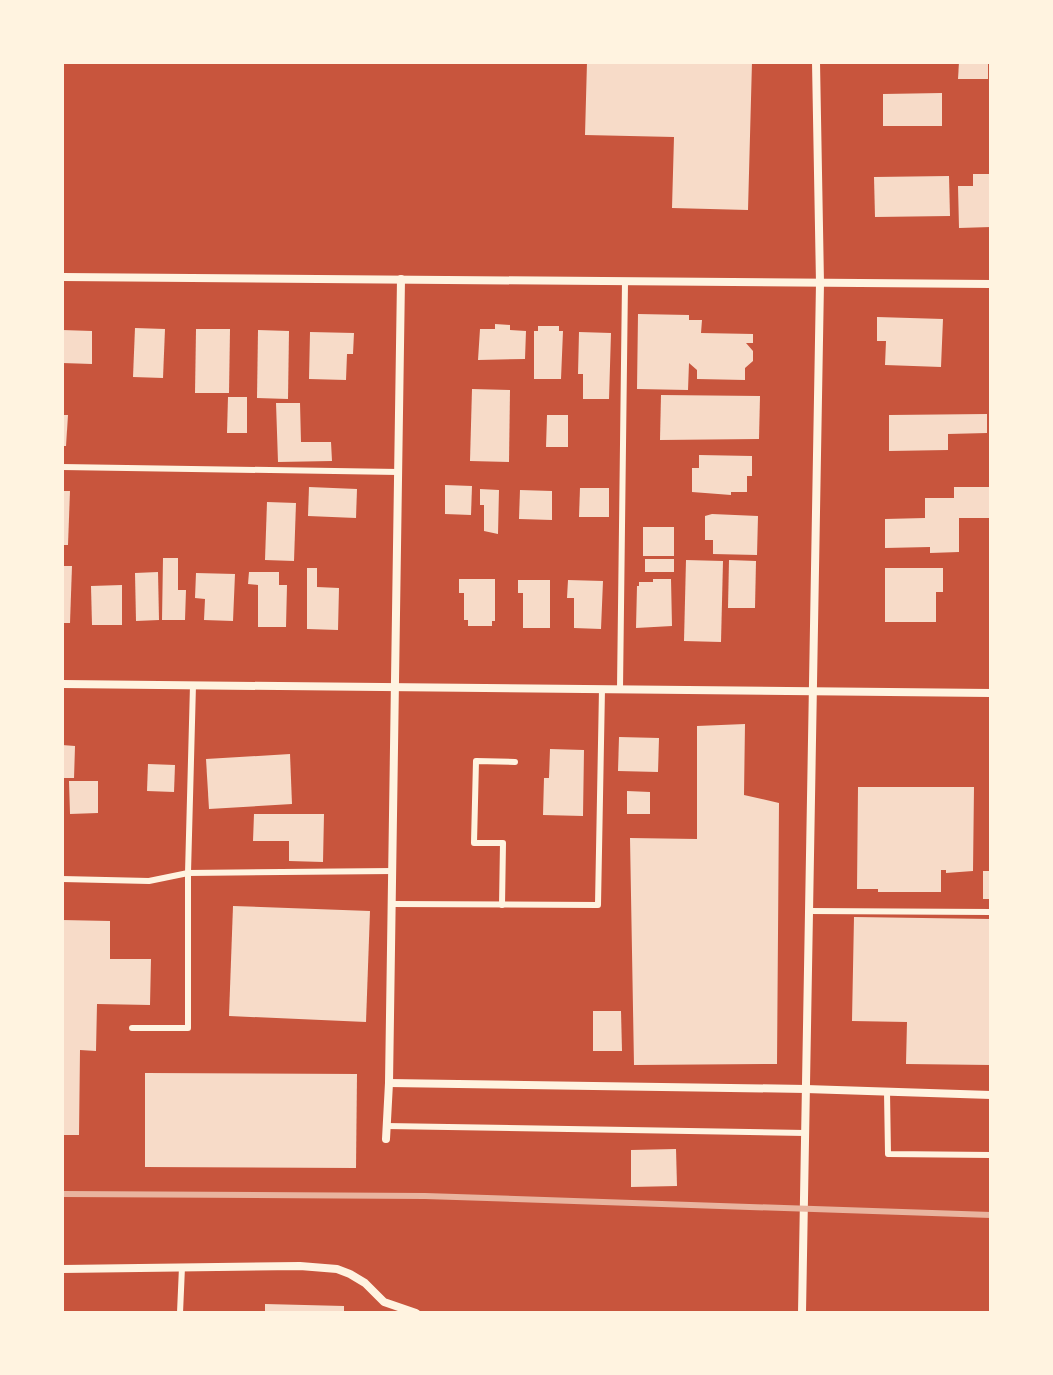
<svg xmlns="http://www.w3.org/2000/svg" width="1053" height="1375" font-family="'Exo 2',sans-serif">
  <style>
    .building { fill: #f7dbc8 }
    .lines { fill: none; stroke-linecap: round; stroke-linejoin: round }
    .service { stroke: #fff3e0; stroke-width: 6 }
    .minor { stroke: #fff3e0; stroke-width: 8 }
    .rail { stroke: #e9b49f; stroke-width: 6 }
  </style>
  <rect width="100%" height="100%" fill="#c8553d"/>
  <!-- building -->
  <g class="building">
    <polygon points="587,62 752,62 748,210 672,208 674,137 585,135"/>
    <polygon points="959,62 988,62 988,79 958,79"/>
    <polygon points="942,93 942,126 883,126 883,94"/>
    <polygon points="973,174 991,174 991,227 959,228 958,186 973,186"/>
    <polygon points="949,176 950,216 875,217 874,177"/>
    <polygon points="638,314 689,315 689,320 702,320 701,333 753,334 753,343 746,343 753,351 753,361 745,368 745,380 697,379 697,370 689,363 688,390 637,389"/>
    <polygon points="877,317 943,319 941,367 885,365 886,341 877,341"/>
    <polygon points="495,324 510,325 510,330 526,331 525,359 478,360 480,329 495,329"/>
    <polygon points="538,326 559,326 559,331 563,331 561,379 534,379 534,331 538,331"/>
    <polygon points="135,328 165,329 163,378 133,377"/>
    <polygon points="196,329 230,329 229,393 195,393"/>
    <polygon points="62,330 92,331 92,364 62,363"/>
    <polygon points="258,330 289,331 288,399 257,398"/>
    <polygon points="310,332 354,333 353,354 347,354 346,380 309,379"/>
    <polygon points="579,332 611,333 609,399 583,399 583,374 578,374"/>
    <polygon points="472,389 510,390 509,462 470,461"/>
    <polygon points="661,395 760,396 759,439 660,440"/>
    <polygon points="228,397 247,397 247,433 227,433"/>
    <polygon points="276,403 300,403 301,442 331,442 332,461 278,462"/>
    <polygon points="987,414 987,433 948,434 948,450 889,451 889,415"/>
    <polygon points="62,415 68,415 66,446 62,446"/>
    <polygon points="547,415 568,415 568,447 546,447"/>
    <polygon points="699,455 752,456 752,476 747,476 747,492 731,492 731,495 692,492 692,468 699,468"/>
    <polygon points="445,485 472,486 471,515 445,514"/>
    <polygon points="309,487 357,489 356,518 308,516"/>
    <polygon points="954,487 991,487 991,518 959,518 959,552 930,553 930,547 885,548 885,519 925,518 925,498 954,498"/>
    <polygon points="580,488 609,488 609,517 579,517"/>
    <polygon points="480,489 499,490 498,534 484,531 484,505 480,505"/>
    <polygon points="520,490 552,491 552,520 519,519"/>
    <polygon points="62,491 70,491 68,545 62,545"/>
    <polygon points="267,502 296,503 294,561 265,560"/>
    <polygon points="712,514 758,516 757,555 713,554 713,540 705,540 705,516"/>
    <rect x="643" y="527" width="31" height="29"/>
    <polygon points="163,558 178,558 178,590 186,590 185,620 162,620"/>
    <rect x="645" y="559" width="29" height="13"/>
    <polygon points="686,560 723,561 721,642 684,641"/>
    <polygon points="729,560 756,561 755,608 728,608"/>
    <polygon points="62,566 72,566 70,623 62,623"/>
    <polygon points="307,568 317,568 317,587 339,588 338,630 307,629"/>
    <polygon points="885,568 943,568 943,592 936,592 936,622 885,622"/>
    <polygon points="158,572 159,620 136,621 135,573"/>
    <polygon points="249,572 279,572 279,585 287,585 286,627 258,627 258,585 248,584"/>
    <polygon points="196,573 235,574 233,621 204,620 205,599 195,598"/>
    <polygon points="459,579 495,579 495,621 492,621 492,626 468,626 468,620 464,620 464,593 459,593"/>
    <polygon points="653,579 671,579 672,626 636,628 637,586 639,586 639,582 653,582"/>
    <polygon points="518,580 550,580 550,628 523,628 523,593 518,593"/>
    <polygon points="568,580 603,581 601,629 574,628 574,598 567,598"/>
    <polygon points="122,585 122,625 92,625 91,586"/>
    <polygon points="745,724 744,795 779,803 777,1064 634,1065 630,838 697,839 697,726"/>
    <polygon points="619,737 659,738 658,772 618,771"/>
    <polygon points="62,745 75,746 74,778 62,778"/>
    <polygon points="550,749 584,750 583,816 543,815 544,778 549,778"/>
    <polygon points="290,754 292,804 209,809 206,759"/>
    <polygon points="148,764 175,765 174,792 147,791"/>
    <polygon points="69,781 98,781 98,813 70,814"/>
    <polygon points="858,787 974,787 973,871 946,873 946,870 941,870 941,892 878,892 878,889 857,889"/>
    <polygon points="627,791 650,792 650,814 627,814"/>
    <polygon points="254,814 324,814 323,862 289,861 289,841 253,841"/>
    <rect x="983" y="871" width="8" height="28"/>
    <polygon points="233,906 370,911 366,1022 229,1016"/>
    <polygon points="854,917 991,919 991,1065 906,1064 907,1022 852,1021"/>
    <polygon points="62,920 110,921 110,959 151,959 150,1005 97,1004 96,1051 80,1050 79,1135 62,1135"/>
    <polygon points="593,1011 621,1011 622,1051 593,1051"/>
    <polygon points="145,1073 357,1074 356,1168 145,1167"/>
    <polygon points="676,1149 677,1186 631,1187 631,1150"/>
    <polygon points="265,1304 344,1306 344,1313 265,1313"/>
  </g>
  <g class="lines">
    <!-- service -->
    <g class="service">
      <polyline points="62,467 399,472"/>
      <polyline points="620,689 625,282"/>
      <polyline points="62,879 149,881 188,873 193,685"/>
      <polyline points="392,904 598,905 602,689"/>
      <polyline points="502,905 503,843 474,843 476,761 515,762"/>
      <polyline points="809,911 991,912"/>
      <polyline points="132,1028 188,1028 188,873 393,871"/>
      <polyline points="887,1092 888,1154 991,1155"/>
      <polyline points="386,1126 805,1133"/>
      <polyline points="180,1313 182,1267"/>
    </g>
    <!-- minor -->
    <g class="minor">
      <polyline points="62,277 991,284"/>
      <polyline points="62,684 991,693"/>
      <polyline points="389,1083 806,1089 991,1095"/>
      <polyline points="386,1139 389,1083 401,279"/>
      <polyline points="62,1269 300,1266 337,1269 350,1274 365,1283 384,1302 416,1313"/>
      <polyline points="802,1313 820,283 816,62"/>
    </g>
    <!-- rail -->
    <polyline class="rail" points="62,1194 425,1196 991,1215"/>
  </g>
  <!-- border -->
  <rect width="1053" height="1375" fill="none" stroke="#fff3e0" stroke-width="128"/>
</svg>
